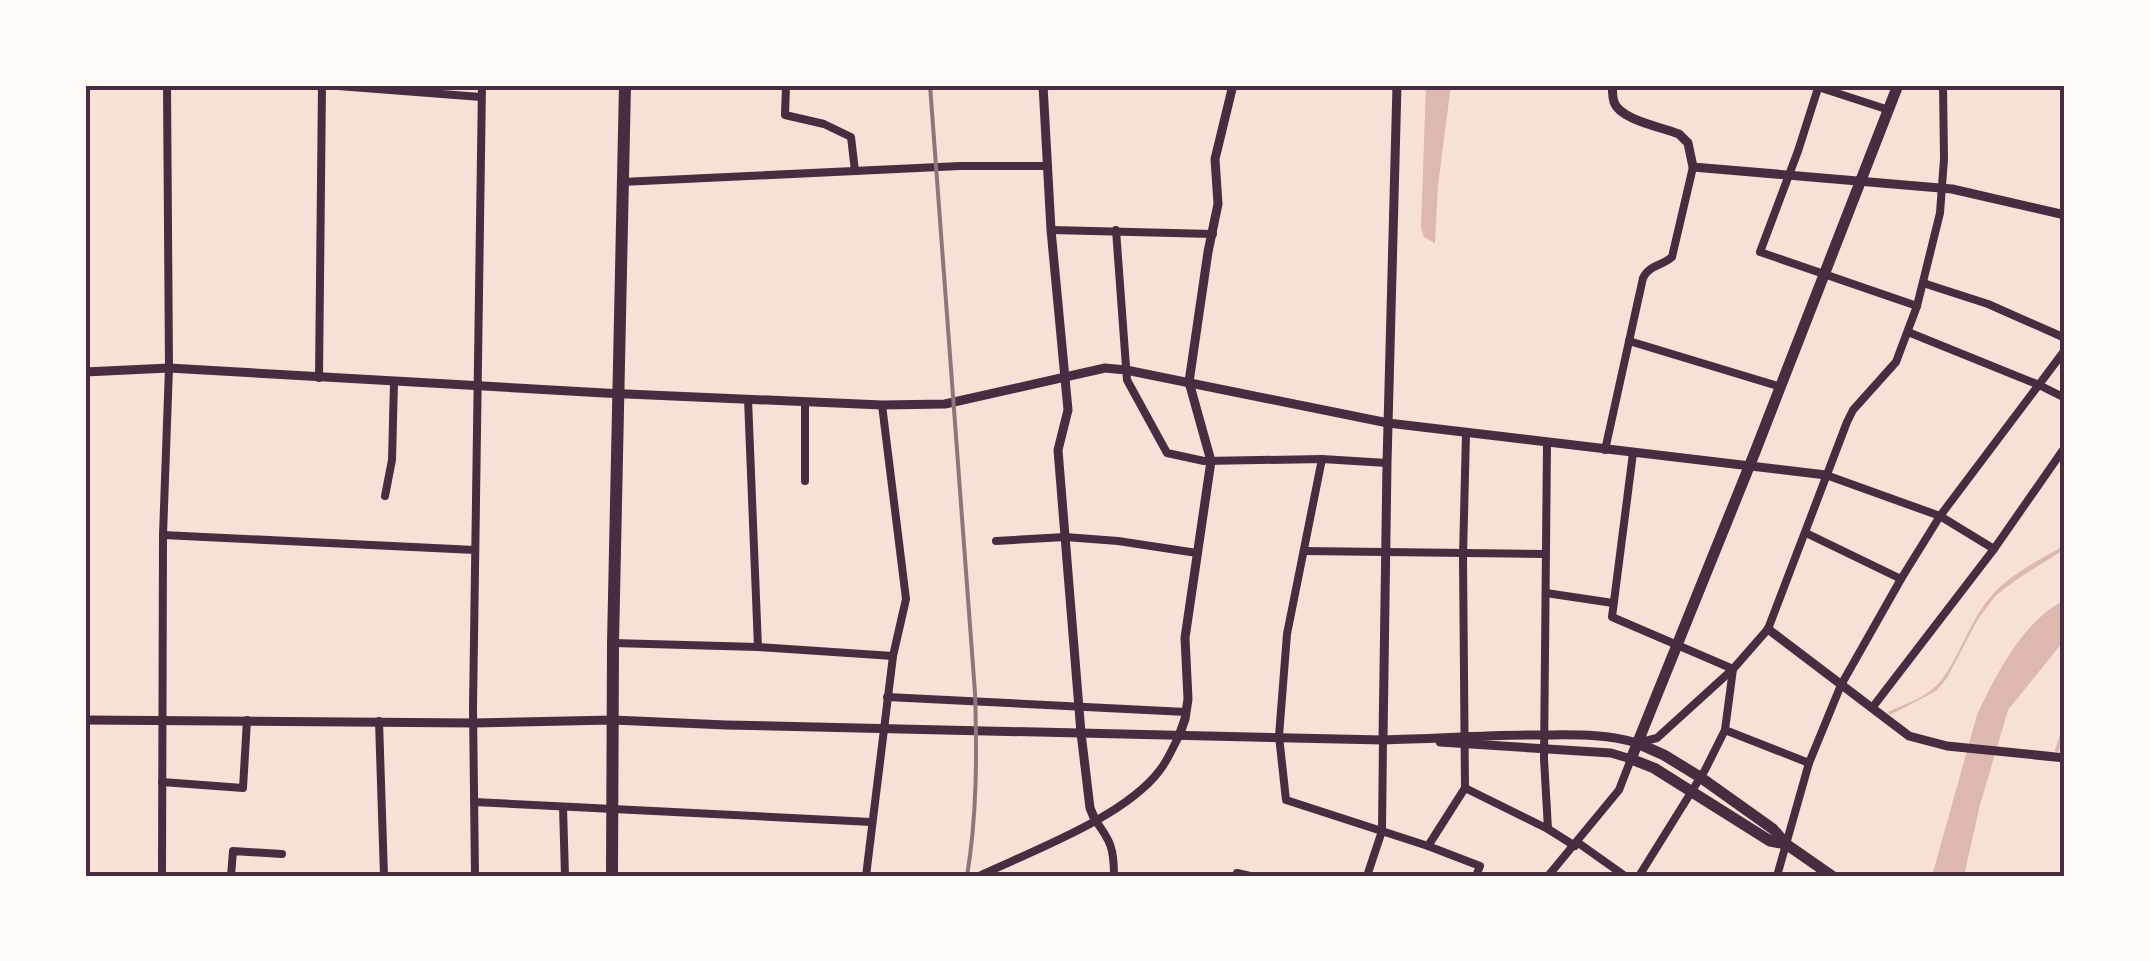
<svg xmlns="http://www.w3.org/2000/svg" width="2150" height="961" font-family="'Space Grotesk',sans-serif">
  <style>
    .water { fill: #dcb8b0 }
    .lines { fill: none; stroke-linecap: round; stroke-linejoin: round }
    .stream { stroke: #dcb8b0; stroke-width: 4 }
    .minor { stroke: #4a2c40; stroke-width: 8 }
    .tertiary { stroke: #4a2c40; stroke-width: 9 }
    .primary { stroke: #4a2c40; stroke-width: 11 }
    .trunk { stroke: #4a2c40; stroke-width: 12 }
    .rail { stroke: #8f747c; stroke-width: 4 }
    .neatline { fill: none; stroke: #4a2c40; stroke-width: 4 }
  </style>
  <rect width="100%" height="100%" fill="#f7e1d7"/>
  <!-- water -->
  <g class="water">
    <polygon points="1426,85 1451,85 1438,185 1435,243 1424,237 1421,228"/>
    <path d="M2065 545V549L2019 578 1996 595 1978 619 1947 678 1936 691 1890 715 1888 712C1903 705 1924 698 1936 686 1960 661 1968 620 1994 593 2013 573 2041 559 2065 545Z"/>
    <path d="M2065 600V643H2062L2008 710 1980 805 1964 876H1932L1977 715C1997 673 2023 621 2065 600Z"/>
  </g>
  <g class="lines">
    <!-- stream -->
    <polyline class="stream" points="2057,750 2065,726"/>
    <!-- minor -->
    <g class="minor">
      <polyline points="325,85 481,97"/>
      <polyline points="786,85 785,115 824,124 851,137 855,171"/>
      <polyline points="1812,85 1889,110"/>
      <polyline points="1819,85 1798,151 1760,252 1917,306"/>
      <polyline points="622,182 960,166 1048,166"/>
      <polyline points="1051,230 1213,234"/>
      <polyline points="1116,230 1127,380 1167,453 1204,461 1322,459 1387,463"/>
      <polyline points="1923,283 1988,304 2065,338"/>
      <polyline points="1908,332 2039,385 2065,398"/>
      <polyline points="1629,341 1781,387"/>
      <polyline points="319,378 322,85"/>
      <polyline points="748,399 758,647"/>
      <polyline points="805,402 805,481"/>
      <polyline points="1547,443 1544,759 1548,829 1575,846"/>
      <path d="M1605 450 1643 278C1649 265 1662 266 1672 257L1693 167"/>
      <polyline points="1633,453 1612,617 1733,669 1725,730 1809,763"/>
      <polyline points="1322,459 1287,634 1279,736 1286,800 1428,846 1480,866 1476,876"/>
      <polyline points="1826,475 1940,516 1994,549"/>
      <polyline points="385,496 392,460 394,382"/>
      <polyline points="1806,533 1901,579"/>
      <polyline points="163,535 475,550"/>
      <polyline points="996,541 1065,537 1118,541 1197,553"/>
      <polyline points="1304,551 1545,554"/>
      <polyline points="1546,593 1613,603"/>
      <polyline points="613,643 758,647 893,656"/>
      <polyline points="887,697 1186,712"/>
      <polyline points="1872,708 1994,549 2065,447"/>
      <polyline points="379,721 384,876"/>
      <polyline points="1637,743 1657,738 1733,669 1768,629 1847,422 1853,410 1896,362 1917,306 1940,213 1944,159 1943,85"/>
      <polyline points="162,782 243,788 247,720"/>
      <polyline points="1465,788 1463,557 1466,433"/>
      <polyline points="474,802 871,822"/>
      <polyline points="563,807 565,876"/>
      <path d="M1095 820C1111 841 1114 849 1114 876"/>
      <polyline points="1577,842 1625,876"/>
      <polyline points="1428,846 1465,788 1548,829"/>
      <polyline points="162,876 163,535 169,368 167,85"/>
      <polyline points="231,876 233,851 282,854"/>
      <polyline points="475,876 473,708 482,85"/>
      <polyline points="866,876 893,656 906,599 882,405"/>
      <path d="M979 876C1032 851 1125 817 1160 770 1168 760 1173 747 1179 736"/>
      <polyline points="1237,876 1237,873 1250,876"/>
      <polyline points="1367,876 1382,831 1383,740"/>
      <polyline points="1548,876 1619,790 1631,759"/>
      <polyline points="1639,876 1705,770 1725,730"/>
      <polyline points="1777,876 1809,763 1841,685 1901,579 1940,516 2065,350"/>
    </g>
    <!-- tertiary -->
    <g class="tertiary">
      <polyline points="1043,85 1051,230 1068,410 1058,450 1081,733 1090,808 1095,820"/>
      <path d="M1612 85C1613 91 1612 96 1614 102 1620 120 1662 127 1679 134L1688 143 1693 167 1952 189 2065 215"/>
      <polyline points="85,372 169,368 604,393 882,405 945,404 1105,368 1126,370 1388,423 1826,475"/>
      <polyline points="1768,629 1909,736 1947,746 2065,758"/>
      <path d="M85 720 473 723 613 720 726 725 1383 740C1435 739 1486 735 1538 735 1572 735 1605 733 1637 743"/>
      <polyline points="1179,736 1185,719 1188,699 1185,638 1211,461 1189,382 1208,252 1218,204 1215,159 1233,85"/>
      <polyline points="1383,740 1387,463 1397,85"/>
      <polyline points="1440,742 1611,753 1631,759"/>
    </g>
    <!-- primary -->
    <g class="primary">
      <polyline points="1637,743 1664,755 1700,777 1773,829 1786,844 1832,876"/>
      <polyline points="1786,844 1770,841 1654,768 1631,759 1755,452 1898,85"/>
    </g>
    <!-- trunk -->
    <polyline class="trunk" points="612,876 613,643 625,85"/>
    <!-- rail -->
    <path class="rail" d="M930 85 975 693C977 754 977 816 967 876"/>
  </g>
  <!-- border -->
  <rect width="2150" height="961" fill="none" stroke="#fffaf5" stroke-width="175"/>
  <rect x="88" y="88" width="1974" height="786" class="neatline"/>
</svg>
